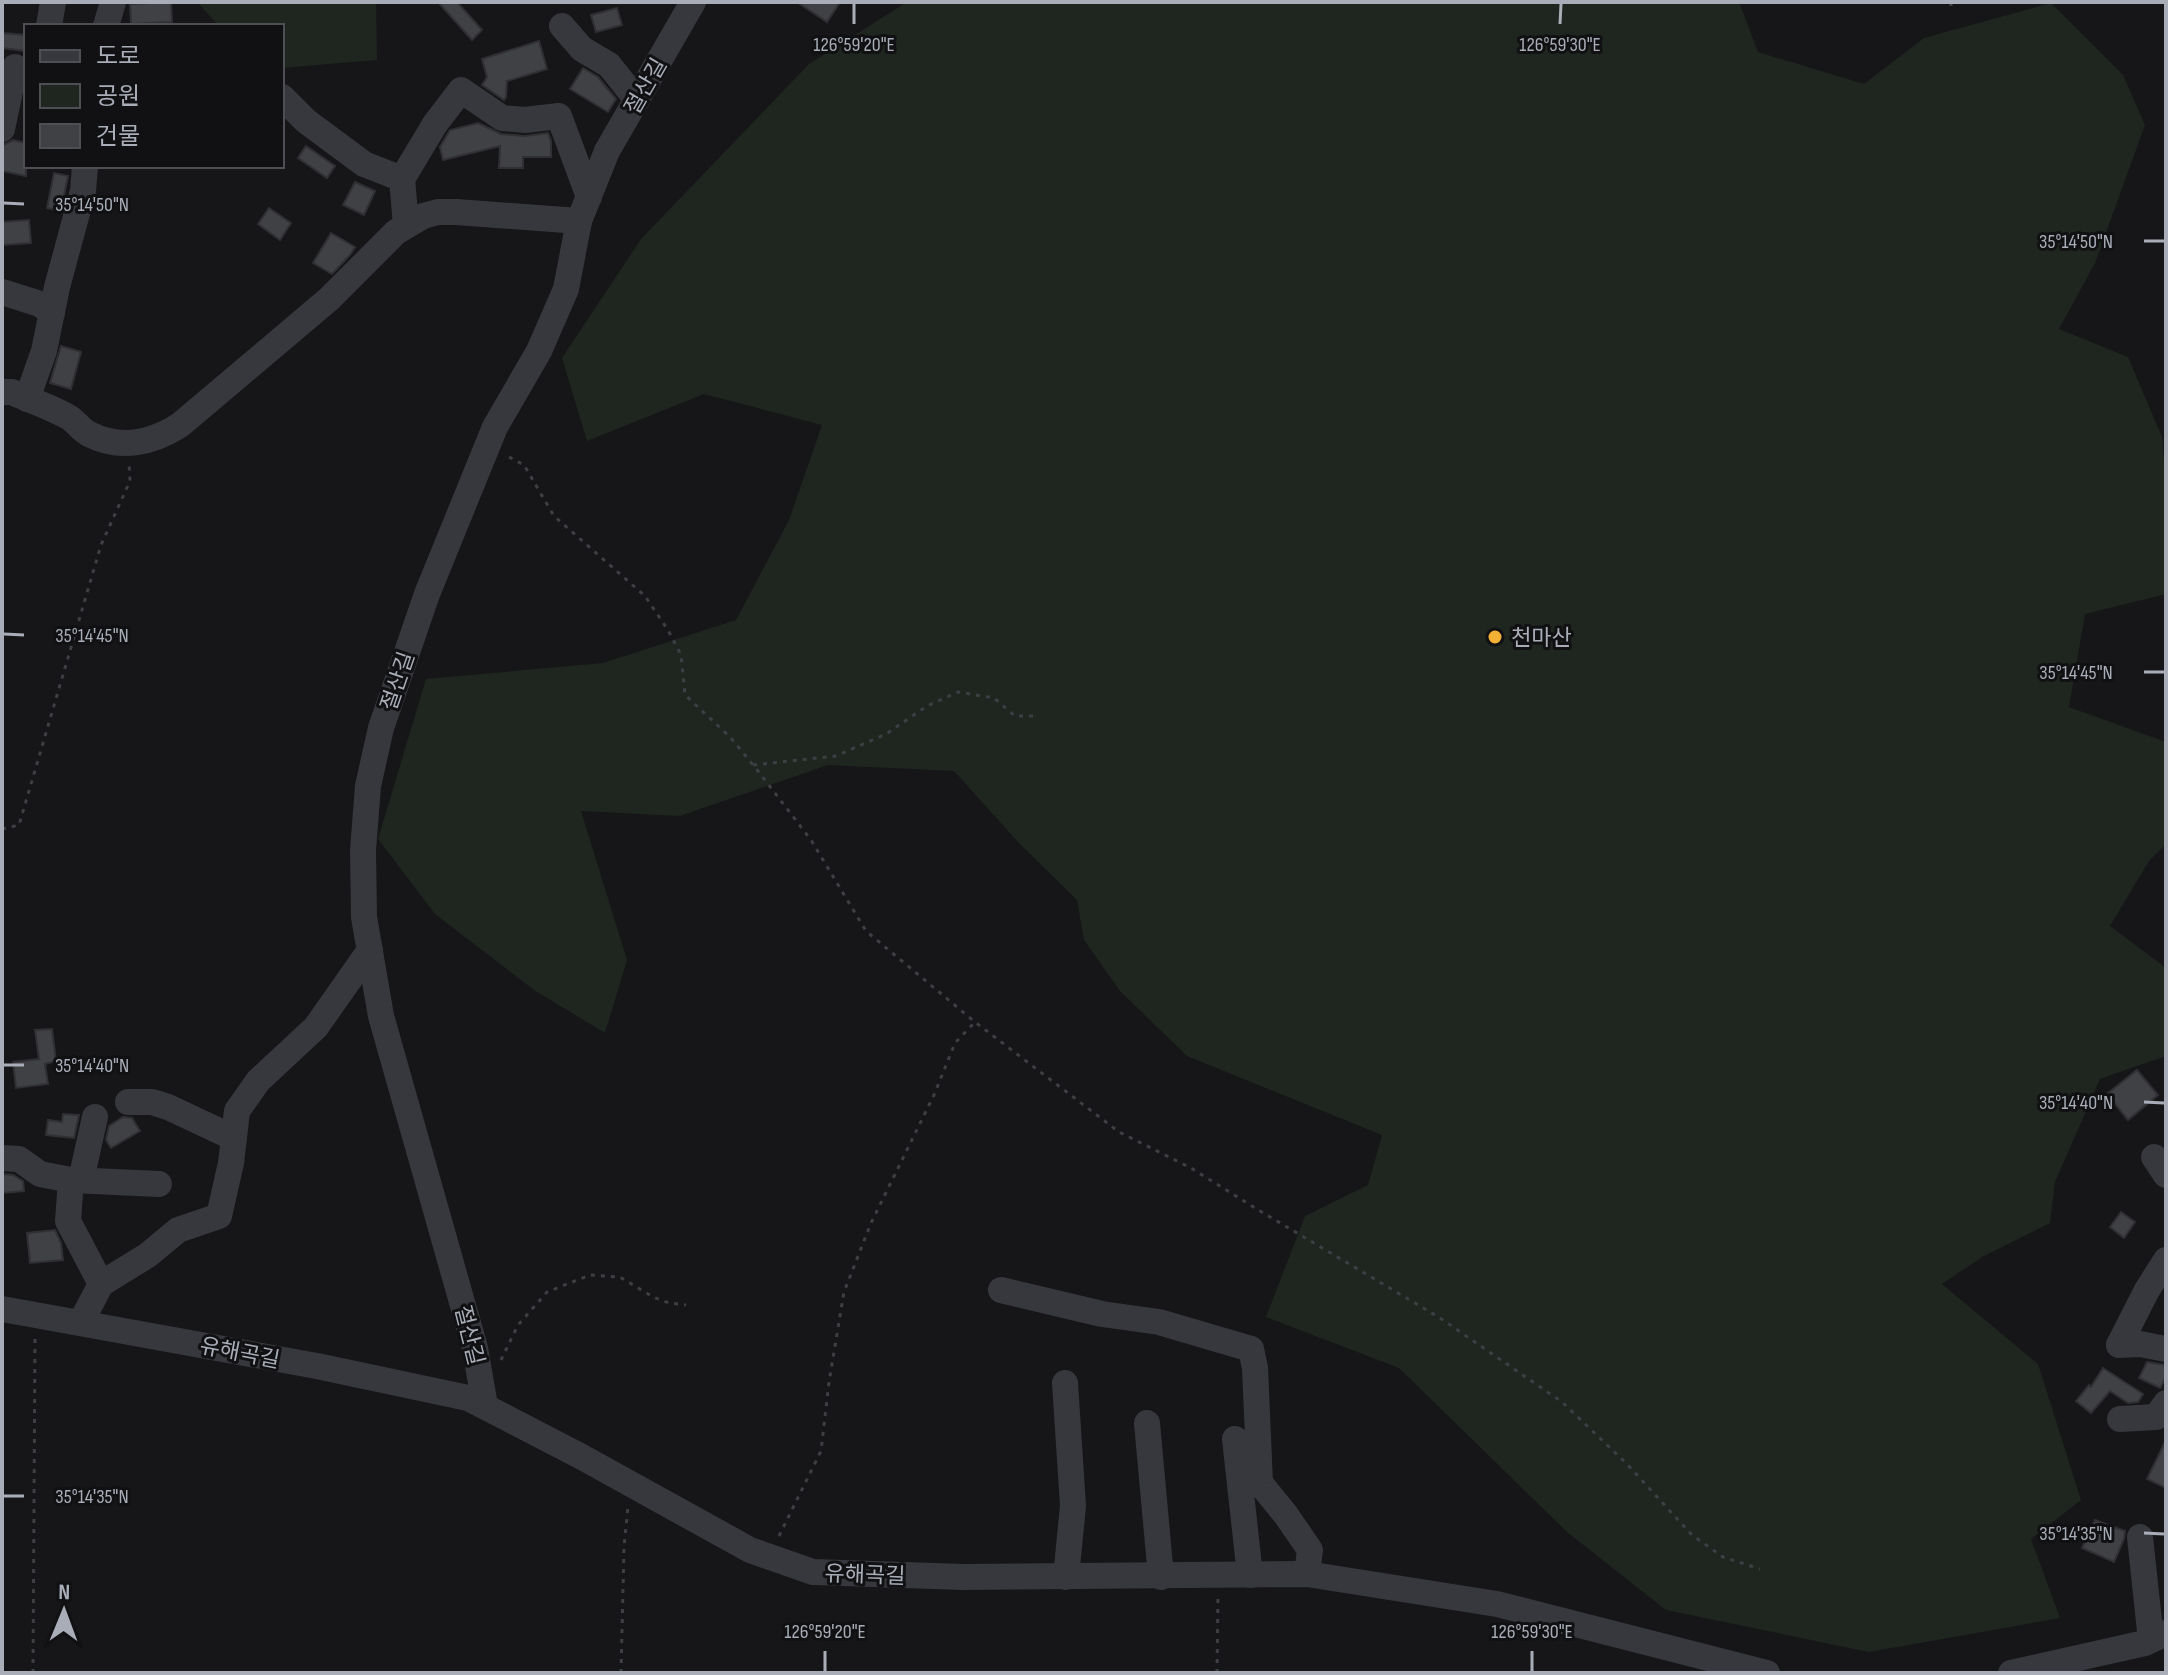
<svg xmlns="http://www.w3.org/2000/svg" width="2168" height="1675" font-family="'Sofia Sans Condensed','Noto Sans KR',sans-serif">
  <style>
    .green { fill: #1e261f }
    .building { fill: #404145; stroke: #303034; stroke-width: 2 }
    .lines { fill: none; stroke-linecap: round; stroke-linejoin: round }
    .path { stroke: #3d3f44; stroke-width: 3; stroke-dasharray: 4 6; stroke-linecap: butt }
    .minor { stroke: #37383d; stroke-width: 26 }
    .ticks { fill: none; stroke: #a8adb8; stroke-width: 3 }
    .poi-dot { fill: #f2b134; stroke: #111113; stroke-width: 3 }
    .labels { text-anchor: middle; stroke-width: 6; stroke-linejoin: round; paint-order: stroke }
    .street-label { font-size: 22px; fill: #a8adb8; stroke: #111113 }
    .poi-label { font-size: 22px; fill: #a8adb8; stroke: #111113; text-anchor: start }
    .ticks-label { font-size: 20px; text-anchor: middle; fill: #a8adb8; stroke: #111113; stroke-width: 6; stroke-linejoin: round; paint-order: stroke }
  </style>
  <rect width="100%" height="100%" fill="#161618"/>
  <!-- green -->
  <g class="green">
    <polygon points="197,2 376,2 377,60 282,68 282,26 219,26"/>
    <polygon points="907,2 1739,2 1758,52 1864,84 1924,38 2051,3 2123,75 2145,125 2095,263 2059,329 2128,357 2162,437 2166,485 2166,594 2085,614 2069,707 2166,742 2166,844 2149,861 2110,926 2166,968 2166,1056 2100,1079 2055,1182 2050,1223 1984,1256 1942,1284 2038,1364 2081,1500 2031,1539 2060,1618 1869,1652 1666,1610 1567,1532 1399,1368 1266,1317 1305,1216 1368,1185 1382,1135 1187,1056 1120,991 1084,940 1077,900 1019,843 954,771 828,765 680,816 581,811 627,960 605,1033 534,990 435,914 378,839 426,679 603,663 736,620 789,520 822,425 704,394 587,441 562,358 641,239 809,64"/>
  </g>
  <!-- building -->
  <g class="building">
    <polygon points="171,2 172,22 131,24 130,4"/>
    <polygon points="438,2 457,2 482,30 472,40"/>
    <polygon points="797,2 840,2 827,22"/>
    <polygon points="617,8 622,25 596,32 591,15"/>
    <polygon points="2,33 26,35 26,51 2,48"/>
    <polygon points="539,41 547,69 507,81 506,97 504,100 482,85 487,77 482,59"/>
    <polygon points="583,68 598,77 616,99 608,112 570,89"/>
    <polygon points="478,123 501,134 524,136 548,133 551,141 551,157 523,157 523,168 499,168 500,146 443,160 440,147 450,130"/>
    <polygon points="13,140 26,143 26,176 2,171 3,145"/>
    <polygon points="306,146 335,166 327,178 298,158"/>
    <polygon points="54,173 68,176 61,211 47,208"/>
    <polygon points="355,182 375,191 364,215 343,205"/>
    <polygon points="269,208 291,223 280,240 258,224"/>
    <polygon points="29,220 31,243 2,245 2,222"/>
    <polygon points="331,233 355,247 350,255 332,274 313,263"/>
    <polygon points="61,346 81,352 71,389 50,383"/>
    <polygon points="52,1029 56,1061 45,1064 48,1084 16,1088 13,1062 39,1059 35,1030"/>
    <polygon points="2137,1070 2158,1095 2128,1120 2107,1094"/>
    <polygon points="63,1114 79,1115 74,1138 46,1135 48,1120 62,1122"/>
    <polygon points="123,1117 132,1118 140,1131 111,1148 106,1140 109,1126"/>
    <polygon points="2,1174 13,1175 23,1181 24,1191 2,1193"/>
    <polygon points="2121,1212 2135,1222 2124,1238 2110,1227"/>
    <polygon points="55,1230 61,1243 63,1260 30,1263 27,1233"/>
    <polygon points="2147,1362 2166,1365 2166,1377 2160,1388 2139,1378"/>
    <polygon points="2103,1368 2143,1394 2138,1402 2128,1403 2110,1391 2091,1413 2076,1401 2089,1385 2091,1387"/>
    <polygon points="2166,1440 2166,1488 2147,1479"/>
    <polygon points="2095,1520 2125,1531 2124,1539 2114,1562 2082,1548"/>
  </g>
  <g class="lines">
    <!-- path -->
    <g class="path">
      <polyline points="1951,2 1951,9"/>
      <polyline points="509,457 524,465 554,516 645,596 668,630 681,655 685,695 730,737 758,771 811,840 866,931 975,1022 1119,1132 1191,1168 1255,1208 1440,1318 1562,1402 1627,1464 1692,1535 1723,1557 1760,1569"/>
      <polyline points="753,765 836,756 886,734 927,706 958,692 994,698 1015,716 1033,716"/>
      <polyline points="2,829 19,825 101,545 130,481 129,463"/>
      <polyline points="501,1360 518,1325 547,1292 590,1275 620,1277 653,1297 669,1303 686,1305"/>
      <polyline points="779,1536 821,1451 829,1382 844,1292 871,1223 934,1095 955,1043 975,1022"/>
      <polyline points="33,1673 35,1338"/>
      <polyline points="621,1673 624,1547 628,1507"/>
      <polyline points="1217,1673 1218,1595"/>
    </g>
    <!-- minor -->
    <g class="minor">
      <polyline points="49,26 53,2"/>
      <polyline points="106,26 113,2"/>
      <polyline points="562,26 582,49 609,65 637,100"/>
      <polyline points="282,97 306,121 364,164 402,179 406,225"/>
      <polyline points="2,129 15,67"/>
      <polyline points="402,179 435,124 461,90 502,118 525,120 559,116 589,197"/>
      <polyline points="2,292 40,304 52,313"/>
      <path d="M2 392H12C29 400 54 408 70 418 77 423 81 430 89 434 120 450 152 443 180 425L329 299 396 232 423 216 438 212H456L579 221"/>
      <polyline points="27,399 44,351 57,287 83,191 85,166"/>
      <polyline points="128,1102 152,1102 168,1107 234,1138"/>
      <polyline points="2154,1157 2166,1175"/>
      <polyline points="2,1158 19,1159 40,1174 71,1180 68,1221 101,1284 81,1322"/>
      <polyline points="71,1180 159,1184"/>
      <polyline points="81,1180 95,1117"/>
      <polyline points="101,1284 148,1255 178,1230 219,1216 231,1163 237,1111 258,1081 316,1027 370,950"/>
      <polyline points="1001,1290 1102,1314 1159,1322 1251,1349 1255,1368 1260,1483 1286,1515 1310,1550 1307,1574"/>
      <polyline points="2,1309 317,1366 468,1398 582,1457 750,1550 813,1572 964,1577 1307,1574 1497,1604 1767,1673"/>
      <polyline points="2119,1345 2147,1290 2166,1260"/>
      <polyline points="2119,1345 2140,1344 2166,1349"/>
      <polyline points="1065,1383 1073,1506 1066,1577"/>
      <polyline points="485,1406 475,1348 381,1016 364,917 363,850 368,786 381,728 427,594 495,427 539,351 566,289 579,221 607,151 693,2"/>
      <polyline points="2120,1419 2156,1417 2166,1403"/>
      <polyline points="1147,1423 1161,1577"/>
      <polyline points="1235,1439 1250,1575"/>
      <polyline points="2140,1537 2151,1640"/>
      <polyline points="2011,1673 2145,1643 2166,1633"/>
    </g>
  </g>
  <!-- ticks -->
  <path class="ticks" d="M854 24V4M1560 24 1561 4M4 203 24 204M2144 241H2164M4 634 24 635M2144 672H2164M4 1065H24M2144 1102 2164 1103M4 1496H24M2144 1533 2164 1534M825 1671V1651M1532 1671V1651"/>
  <!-- markers -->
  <circle class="poi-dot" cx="1495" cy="637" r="8"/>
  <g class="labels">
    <!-- street labels -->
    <g class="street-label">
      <text transform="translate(645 86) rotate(-60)" y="8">절산길</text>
      <text transform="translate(397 681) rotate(-71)" y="8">절산길</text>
      <text transform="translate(470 1335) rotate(76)" y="8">절산길</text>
      <text transform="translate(240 1352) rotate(11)" y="8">유해곡길</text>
      <text transform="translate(865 1574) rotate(2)" y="8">유해곡길</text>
    </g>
    <!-- poi labels -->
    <g class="poi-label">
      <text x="1511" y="645">천마산</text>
    </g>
  </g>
  <g class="ticks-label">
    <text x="854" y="51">126°59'20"E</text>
    <text x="1560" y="51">126°59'30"E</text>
    <text x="92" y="211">35°14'50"N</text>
    <text x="2076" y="248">35°14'50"N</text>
    <text x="92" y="642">35°14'45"N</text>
    <text x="2076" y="679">35°14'45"N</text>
    <text x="92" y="1072">35°14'40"N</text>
    <text x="2076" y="1109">35°14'40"N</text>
    <text x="92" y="1503">35°14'35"N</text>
    <text x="2076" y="1540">35°14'35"N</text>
    <text x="825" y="1638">126°59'20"E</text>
    <text x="1532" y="1638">126°59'30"E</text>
  </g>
  <!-- border -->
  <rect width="2168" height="1675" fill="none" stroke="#a8adb8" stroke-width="8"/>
  <!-- legend -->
  <rect x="24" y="24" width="260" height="144" fill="#111113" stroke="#4d4f55" stroke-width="2"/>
  <rect x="40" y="50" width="40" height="12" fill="#37383d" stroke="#4d4f55" stroke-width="2"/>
  <text x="96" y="64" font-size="24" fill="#a8adb8">도로</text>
  <rect x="40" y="84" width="40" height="24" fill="#1e261f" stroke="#4d4f55" stroke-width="2"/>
  <text x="96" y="104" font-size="24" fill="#a8adb8">공원</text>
  <rect x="40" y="124" width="40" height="24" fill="#404145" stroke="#4d4f55" stroke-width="2"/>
  <text x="96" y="144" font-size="24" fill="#a8adb8">건물</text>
  <!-- north arrow -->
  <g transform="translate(64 1611) rotate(1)" stroke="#111113" stroke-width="6" paint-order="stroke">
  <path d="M0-6L14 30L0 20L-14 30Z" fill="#a8adb8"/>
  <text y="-12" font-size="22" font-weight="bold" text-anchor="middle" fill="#a8adb8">N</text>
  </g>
</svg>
